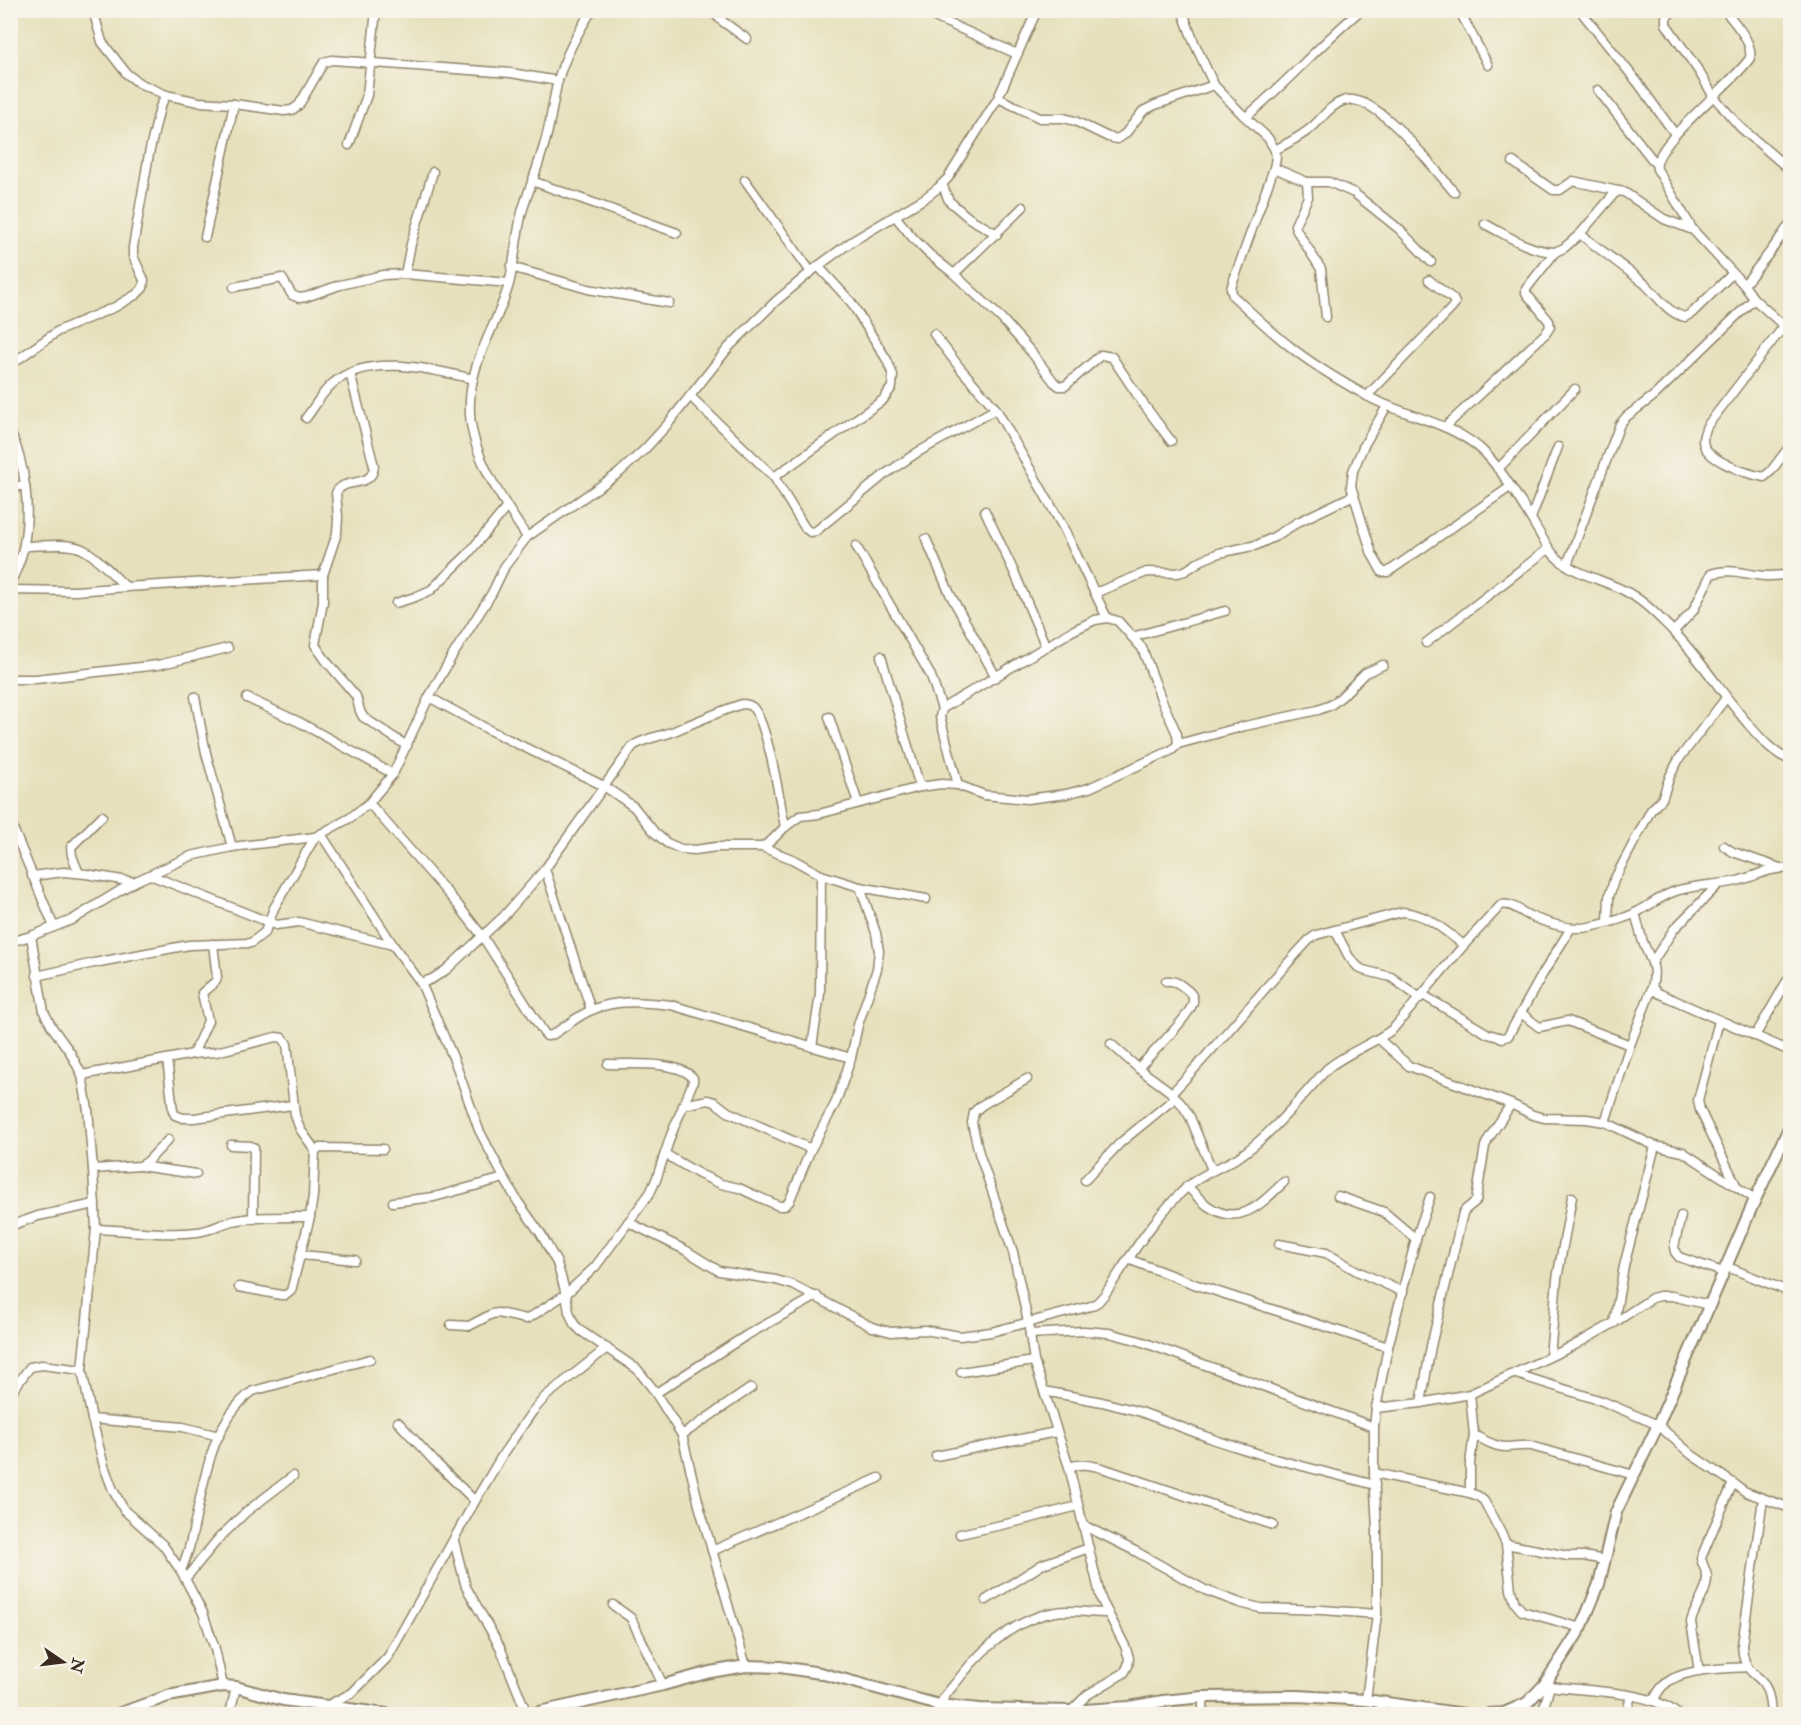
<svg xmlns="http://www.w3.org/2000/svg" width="1801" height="1725" font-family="'IM FELL Double Pica',serif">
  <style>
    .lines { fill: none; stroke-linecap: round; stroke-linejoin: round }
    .minor-casing { stroke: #91856d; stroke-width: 11 }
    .tertiary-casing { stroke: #91856d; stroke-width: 14 }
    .minor { stroke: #fff; stroke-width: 8 }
    .tertiary { stroke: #fff; stroke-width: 10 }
  </style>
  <rect width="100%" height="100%" fill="#f7f3e8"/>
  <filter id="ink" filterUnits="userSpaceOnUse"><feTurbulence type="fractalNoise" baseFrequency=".0167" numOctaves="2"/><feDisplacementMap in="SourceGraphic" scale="12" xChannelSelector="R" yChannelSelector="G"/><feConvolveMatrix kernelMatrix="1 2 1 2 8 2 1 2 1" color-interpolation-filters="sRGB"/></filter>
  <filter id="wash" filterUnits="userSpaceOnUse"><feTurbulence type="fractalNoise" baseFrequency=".008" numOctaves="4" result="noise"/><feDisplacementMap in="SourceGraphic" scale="24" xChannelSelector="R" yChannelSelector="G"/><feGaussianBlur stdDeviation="1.35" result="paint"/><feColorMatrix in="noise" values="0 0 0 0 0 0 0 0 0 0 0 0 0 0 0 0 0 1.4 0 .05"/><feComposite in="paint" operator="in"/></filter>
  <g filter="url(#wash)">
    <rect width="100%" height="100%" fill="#e7e0bc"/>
  </g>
  <g filter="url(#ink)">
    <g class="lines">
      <!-- minor casing -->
      <g class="minor-casing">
        <g id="minor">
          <polyline points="93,10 102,42 127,74 139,83 166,95 199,102 234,104 284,111 292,110 299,105 324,62 332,60 511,73 558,81"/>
          <polyline points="711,10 722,21 747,39"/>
          <polyline points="919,10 1017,54"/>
          <path d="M1182 10 1193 40 1214 85 1242 114 1268 138 1275 150 1276 158 1274 168 1233 282 1231 289 1233 296C1251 312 1268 329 1287 344 1311 364 1340 381 1367 396 1405 417 1454 422 1485 453 1501 469 1518 497 1530 517 1538 530 1544 543 1554 555 1571 573 1601 579 1623 590 1642 599 1657 615 1672 630 1701 659 1722 694 1749 725 1761 739 1773 753 1790 760"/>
          <polyline points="1459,10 1488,65"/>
          <polyline points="1674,10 1666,17 1666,24 1698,70 1714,97 1740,127 1790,170"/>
          <path d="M1725 10C1734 23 1753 41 1750 58 1735 82 1651 145 1657 169L1693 230 1744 285 1754 299 1784 326 1790 330"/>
          <polyline points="1583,14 1638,83 1675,134"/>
          <polyline points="1598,90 1655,163"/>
          <polyline points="998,98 1040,118 1064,118 1075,121 1108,137 1117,139 1125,134 1143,111 1155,105 1214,85"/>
          <path d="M1246 117C1286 84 1320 44 1361 10"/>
          <polyline points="349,145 367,95 376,10"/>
          <path d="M1275 150C1288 143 1300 137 1311 128 1321 120 1330 105 1343 101 1375 89 1435 170 1454 192"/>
          <polyline points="1513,162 1553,190 1560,190 1573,181 1618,191"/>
          <polyline points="1274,168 1307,182 1329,182 1354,193 1399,229 1431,262"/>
          <polyline points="745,180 811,272"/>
          <polyline points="532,181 677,233"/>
          <polyline points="1307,182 1308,197 1295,225 1297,231 1321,269 1326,317"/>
          <polyline points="942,184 949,201 969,218 997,234"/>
          <polyline points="895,216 913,238 929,254 954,274 1002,319 1032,353 1054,382 1059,386 1065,386 1101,355 1112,357 1142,402 1171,441"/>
          <path d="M1485 224C1508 236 1529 251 1555 252"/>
          <path d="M1580 234C1602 251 1624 267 1645 284 1658 296 1667 313 1685 317L1692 313 1732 274"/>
          <polyline points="205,237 234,104"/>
          <polyline points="511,267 588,289 669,303"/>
          <polyline points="405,274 411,244 433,172"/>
          <polyline points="954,274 1023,207"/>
          <polyline points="1744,285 1770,252 1790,224"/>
          <polyline points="234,287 282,278 292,295 299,298 306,297 340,285 383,275 405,274 509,283"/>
          <path d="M1784 326 1707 426C1705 431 1703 436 1703 441 1704 460 1748 474 1764 477L1771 471 1790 446"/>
          <polyline points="934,334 960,368 996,409 1063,527 1107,618"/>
          <polyline points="10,365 58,331 115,307 137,294 143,288 144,280 133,256 133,247 149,154 160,107 166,95"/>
          <path d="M350 373 374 466C372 490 344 476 336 493L338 517 337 533 323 575V602L315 645 327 662 356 696 360 711 363 717 407 746"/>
          <polyline points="690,396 774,477 805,528 810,532 816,531 884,475 918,452 996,409"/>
          <polyline points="1367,396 1452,308 1455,303 1453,299 1429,280"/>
          <polyline points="1387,406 1363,447 1353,471 1351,486 1372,554 1382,572 1388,572 1510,487"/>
          <path d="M306 418C314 408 321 394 331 385 366 352 432 369 473 379"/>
          <polyline points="1445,427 1546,333 1550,327 1549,321 1526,293 1526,289 1555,252 1564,248 1580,234 1614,194 1618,191 1624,192 1664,219 1693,230"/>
          <path d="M10 431C26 466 31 511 23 549 21 561 15 573 10 584"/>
          <polyline points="1498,469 1575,389"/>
          <polyline points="774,477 883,400 892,387 893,375 887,360 851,302 818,266"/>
          <polyline points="10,486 25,486"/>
          <polyline points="985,511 1015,574 1046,647"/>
          <polyline points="1531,518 1558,447"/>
          <path d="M527 537C504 502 472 457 470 414 467 363 496 330 509 284 515 261 516 236 522 212 530 185 542 158 548 130 552 113 554 96 558 80 565 56 578 32 592 10"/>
          <polyline points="926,539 950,594 996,677"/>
          <path d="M24 546C40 546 68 542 82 549 96 555 114 576 126 587"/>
          <polyline points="856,546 931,676 942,709"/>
          <polyline points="10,559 20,560"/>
          <polyline points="1567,565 1620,424 1626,417 1655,395 1754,299"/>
          <polyline points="10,590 76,591 126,587 323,575"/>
          <polyline points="1095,593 1147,572 1177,573 1185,571 1202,560 1219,553 1257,545 1274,537 1298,522 1354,495"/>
          <polyline points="396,603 415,597 431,590 467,555 507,507"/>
          <path d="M1674 631 1693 611 1711 574C1730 567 1747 575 1765 576 1774 576 1782 575 1790 575"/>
          <polyline points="1132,637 1225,611"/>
          <polyline points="1426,643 1548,549"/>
          <polyline points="881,656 920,787"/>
          <polyline points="10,679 36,679 158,665 228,648"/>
          <polyline points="195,697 206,753 232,847"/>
          <polyline points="429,697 491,731 604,786 634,807 655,833 667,843 681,849 695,850 716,847 762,847 771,841 785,827 800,816 819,814 920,787 941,784 958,785 984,795 1027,799 1066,794 1089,788 1172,750 1178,744 1177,734 1162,701 1142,648 1118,621 1107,618 1095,620 1072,631 948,705 942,709 940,717 958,785"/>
          <polyline points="247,698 301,723 393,774"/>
          <polyline points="829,717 858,803"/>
          <polyline points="1178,744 1245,726 1318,710 1331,705 1341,697 1365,673 1383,665"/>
          <path d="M369 803 458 905 483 937 544 1033 547 1036 552 1035C564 1028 580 1014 592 1010 616 999 645 1002 671 1005L851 1058"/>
          <polyline points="10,821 54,927"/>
          <polyline points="321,834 393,945 421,983 455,1062 479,1130 504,1178 518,1202 541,1234 557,1263 566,1294 569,1312 574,1324 581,1331 637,1369 653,1389 682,1435 700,1509 746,1666"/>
          <polyline points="1724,846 1733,852 1780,868"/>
          <polyline points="762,847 792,859 821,875 860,887 926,899"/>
          <polyline points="545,869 591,1010"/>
          <polyline points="79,873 72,856 71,847 102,816"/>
          <polyline points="150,875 276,925 299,922 393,945"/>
          <polyline points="32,876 64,872 86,874 134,882"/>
          <path d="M1635 913C1638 923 1640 933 1643 942 1651 963 1657 964 1652 988L1658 993 1790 1051"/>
          <polyline points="1608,922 1609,897 1614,880 1651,810 1662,799 1670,776 1679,759 1726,698"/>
          <polyline points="1335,930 1349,957 1358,967 1363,970 1391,977 1420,998"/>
          <polyline points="31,936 44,1012 52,1027 70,1052 82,1075 88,1110 93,1169 96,1229 82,1370 92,1419 104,1466 113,1490 124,1510 163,1545 181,1571 203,1613 215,1649 223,1686"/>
          <polyline points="10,942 31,936 72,920 134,882 191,856 232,847 315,837 350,818 369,803 393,774 429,697 451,658 492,593 505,566 527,537 619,473 645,449 667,425 729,347 776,301 818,266 851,242 925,198 938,188 948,178 998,98 1037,10"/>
          <polyline points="1653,961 1674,929 1719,884"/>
          <polyline points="37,976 94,963 189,945 251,943 265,932 274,908 315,837"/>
          <path d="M421 983 432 979 446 970 504 916 545 869 633 746C645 738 658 737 672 732 695 722 718 712 742 704 747 704 751 705 754 709 768 726 780 802 785 827"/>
          <polyline points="1423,995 1488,1034 1503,1038 1508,1036 1542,975 1571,928"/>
          <polyline points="1521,1013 1539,1027 1568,1021 1630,1045"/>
          <polyline points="1719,1021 1698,1100 1700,1110 1736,1185"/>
          <polyline points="1755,1036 1790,976"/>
          <polyline points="1379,1039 1409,1066 1511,1104 1533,1115 1544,1118 1587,1119 1605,1122 1655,1146 1683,1152 1755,1199"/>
          <polyline points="1111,1044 1138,1068 1172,1093 1183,1106 1190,1117 1212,1170"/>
          <polyline points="812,1047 820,994 821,875"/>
          <polyline points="193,1054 208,1021 202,993 216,981 217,977 213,944"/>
          <polyline points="167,1059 173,1111 175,1115 183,1118 194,1118 293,1105"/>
          <path d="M1138 1068C1149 1057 1191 1015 1193 1002 1194 996 1191 993 1187 990 1180 984 1175 980 1166 981"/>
          <polyline points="82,1075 193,1054 216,1052 276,1037 283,1038 287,1044 295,1115 300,1129 315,1150"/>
          <polyline points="1027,1079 982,1105 974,1112 972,1123 979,1153 1013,1252 1028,1322 1034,1361 1069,1467 1101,1599 1125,1646 1129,1658 1128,1666 1124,1673 1087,1695 1071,1711"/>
          <path d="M1172 1093C1220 1043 1262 990 1309 940L1316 935 1402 912C1429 914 1443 930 1464 945"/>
          <polyline points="683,1105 708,1100 715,1102 728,1112 811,1149"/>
          <polyline points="1605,1122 1630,1045 1652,988"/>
          <polyline points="231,1145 251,1146 254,1148 253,1219"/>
          <polyline points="665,1154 699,1174 721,1184 739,1188 754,1195 779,1206 784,1206 789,1202 811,1149 836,1102 851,1058 858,1025 877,969 879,951 876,933 860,887"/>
          <polyline points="140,1166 196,1174"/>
          <polyline points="93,1169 140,1166 147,1162 168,1140"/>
          <polyline points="1085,1180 1120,1143 1175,1098"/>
          <path d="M1187 1186C1194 1193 1201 1201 1208 1206 1240 1228 1262 1203 1284 1182"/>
          <polyline points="1338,1196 1384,1212 1416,1239"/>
          <polyline points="393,1202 434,1197 504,1178"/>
          <polyline points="1681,1216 1674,1247 1675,1252 1679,1257 1723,1272"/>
          <path d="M628 1222 685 1250 719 1271 776 1280 793 1285 872 1327 891 1332 924 1330 960 1336 991 1332 1091 1306 1098 1302 1105 1294C1130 1257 1153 1218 1186 1188 1202 1173 1223 1167 1240 1156 1272 1134 1301 1097 1328 1068 1348 1052 1373 1044 1393 1029L1464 945 1501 905C1511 902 1521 912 1530 916 1547 923 1571 931 1589 927 1604 924 1623 920 1637 912 1649 906 1660 897 1673 892 1694 884 1716 886 1737 881 1754 877 1773 866 1790 869"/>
          <polyline points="10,1226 38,1216 95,1204"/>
          <path d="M96 1229C129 1230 164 1236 197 1232 210 1231 220 1224 232 1221 257 1216 285 1217 310 1217"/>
          <polyline points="1279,1244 1326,1253 1357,1271 1403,1292"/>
          <polyline points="301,1255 355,1260"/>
          <polyline points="1128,1259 1194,1284 1388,1347"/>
          <polyline points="1725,1266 1790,1292"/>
          <polyline points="239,1287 281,1295 286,1295 291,1291 310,1217 313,1196 315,1150 320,1148 383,1149"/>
          <polyline points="1614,1323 1624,1266 1655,1146"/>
          <path d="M451 1325 469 1326 492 1314 498 1313 526 1319 529 1318 566 1294 595 1267 650 1193 656 1180 671 1135 693 1082V1078C678 1060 629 1065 608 1064"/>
          <polyline points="1030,1334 1084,1331 1109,1333 1140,1341 1374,1427"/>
          <polyline points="1550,1356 1557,1279 1572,1197"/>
          <polyline points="961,1372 1034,1361"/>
          <polyline points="1516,1374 1602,1401 1658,1425 1692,1455 1746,1492 1790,1508"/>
          <polyline points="1044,1391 1102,1402 1141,1412 1218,1441 1275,1459 1375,1485"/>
          <polyline points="656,1393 747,1335 817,1296"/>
          <polyline points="10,1394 30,1367 42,1365 82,1370"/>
          <polyline points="1421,1403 1431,1346 1463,1213 1465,1210 1476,1201 1485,1146 1489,1138 1511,1104"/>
          <polyline points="1376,1408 1421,1403 1470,1394 1575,1345 1614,1323 1652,1298 1660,1296 1672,1296 1709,1305"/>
          <polyline points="92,1419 183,1427 219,1436"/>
          <polyline points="398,1422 435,1462 475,1501"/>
          <polyline points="682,1435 751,1388"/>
          <path d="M1474 1435C1484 1440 1495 1447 1506 1447 1515 1447 1522 1445 1531 1446L1634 1475"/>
          <polyline points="936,1456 1056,1432"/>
          <path d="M1069 1467C1081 1463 1090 1465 1102 1468L1273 1525"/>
          <polyline points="1374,1473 1470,1493 1478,1496 1484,1501 1501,1533 1506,1544 1511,1590 1515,1603 1522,1611 1581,1628"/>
          <polyline points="1470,1493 1470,1463 1474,1435 1470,1394"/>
          <path d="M1763 1499 1742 1645C1743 1658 1745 1667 1755 1675 1759 1678 1763 1681 1765 1686 1770 1694 1770 1705 1771 1714"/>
          <polyline points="1083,1525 1135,1551 1205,1590 1240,1603 1260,1608 1322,1610 1377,1614"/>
          <polyline points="960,1534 1015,1522 1078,1506"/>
          <polyline points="454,1541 466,1587 500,1647 527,1714"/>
          <polyline points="1506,1544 1568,1556 1583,1556 1605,1560"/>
          <polyline points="712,1551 879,1478"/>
          <path d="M181 1571C184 1562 188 1553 190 1544 203 1494 207 1424 253 1391L370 1359"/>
          <polyline points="185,1579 219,1538 246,1512 293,1476"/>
          <polyline points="986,1600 1043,1564 1089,1548"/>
          <polyline points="613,1605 631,1618 663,1685"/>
          <path d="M1699 1671 1691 1622C1694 1607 1708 1593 1707 1576 1706 1570 1702 1564 1701 1558L1733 1483"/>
          <path d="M1544 1685C1581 1692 1650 1689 1677 1714"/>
          <polyline points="1366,1700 1377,1614 1377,1529 1374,1473 1374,1427 1376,1408 1388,1347 1416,1239 1430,1197"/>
          <path d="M1653 1701C1656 1696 1659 1689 1664 1685 1681 1668 1723 1669 1747 1667"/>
          <polyline points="326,1706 352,1693 388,1657 475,1501 503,1454 532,1412 546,1396 607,1348"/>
          <polyline points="230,1714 236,1687"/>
          <path d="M936 1714C940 1699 952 1688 961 1676 986 1644 1024 1613 1066 1611 1080 1611 1094 1613 1108 1613"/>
          <polyline points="1203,1714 1203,1697"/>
          <polyline points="1380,1714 1383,1702"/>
          <polyline points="1542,1714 1550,1686"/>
          <polyline points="1626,1714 1631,1696"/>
        </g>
      </g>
      <!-- tertiary casing -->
      <g class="tertiary-casing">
        <g id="tertiary">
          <polyline points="118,1714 168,1696 223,1686 236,1687 283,1700 386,1714"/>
          <polyline points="530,1714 663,1685 710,1672 746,1666 780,1667 820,1673 939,1705 980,1709 1071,1711 1129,1707 1163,1701 1203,1697 1298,1696 1366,1700 1464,1714"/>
          <polyline points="1489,1714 1504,1713 1527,1703 1544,1685 1581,1628 1599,1584 1616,1512 1658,1425 1753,1204 1790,1126"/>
        </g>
      </g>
      <!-- minor -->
      <use href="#minor" class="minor"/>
      <!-- tertiary -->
      <use href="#tertiary" class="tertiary"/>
    </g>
  </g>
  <!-- margin -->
  <rect width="1801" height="1725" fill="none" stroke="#f7f3e8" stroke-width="36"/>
  <!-- north arrow -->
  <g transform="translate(63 1662) rotate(104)" stroke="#f7f3e8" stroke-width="4.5" paint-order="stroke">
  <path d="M0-4.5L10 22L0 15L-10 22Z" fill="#3b2a1e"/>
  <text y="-9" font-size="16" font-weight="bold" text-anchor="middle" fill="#3b2a1e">N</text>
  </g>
</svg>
